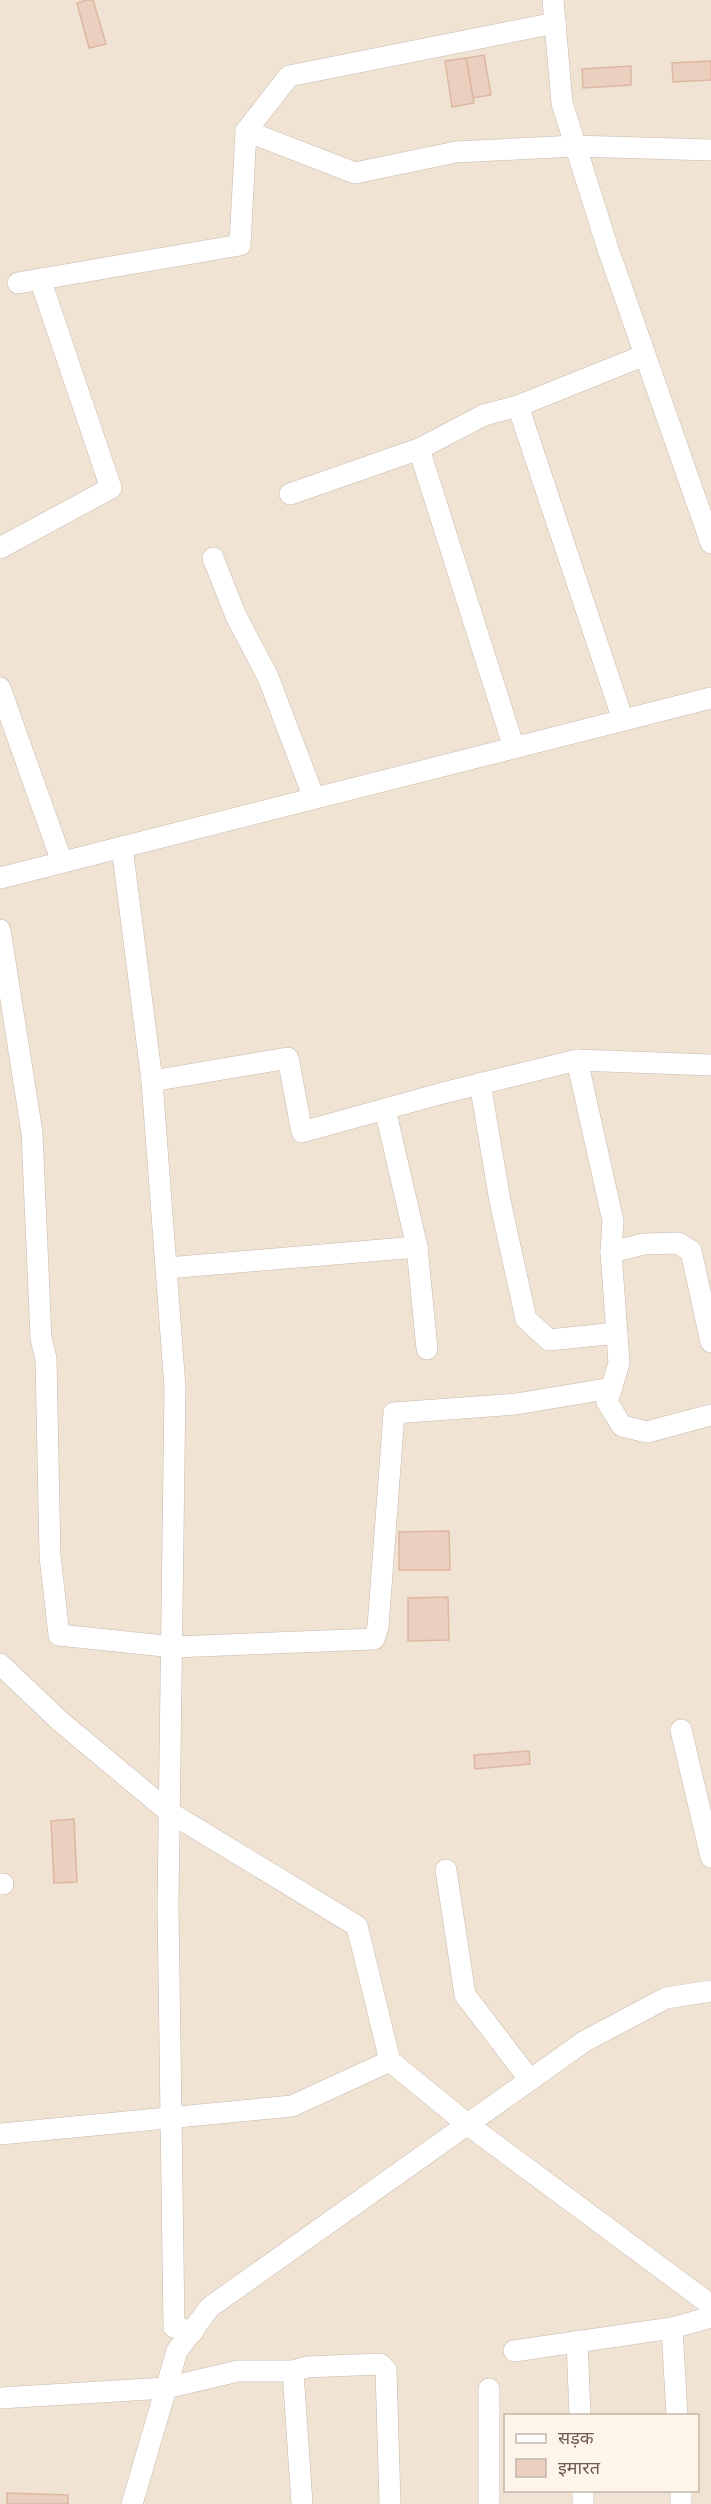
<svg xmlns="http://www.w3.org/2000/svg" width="711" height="2504" font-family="'PT Sans','Noto Sans Devanagari',sans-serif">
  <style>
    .residential { fill: #f0e3d4; fill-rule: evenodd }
    .building { fill: #ecd0bf; stroke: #ddb7a1; stroke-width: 1.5 }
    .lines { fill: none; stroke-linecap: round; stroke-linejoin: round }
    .minor-casing { stroke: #c9b9ac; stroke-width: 22 }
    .minor { stroke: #fff; stroke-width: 21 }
  </style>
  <rect width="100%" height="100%" fill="#faf1e5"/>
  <!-- residential -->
  <path class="residential" d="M0 0H711V2504H0ZM506 2416H698V2490H506Z"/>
  <!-- building -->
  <g class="building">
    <polygon points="87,0 93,0 106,44 89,48 77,3"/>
    <polygon points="484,55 491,95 473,98 466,58"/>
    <polygon points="466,58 474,103 452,107 445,61"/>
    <polygon points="711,61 711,80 673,82 672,63"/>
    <polygon points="631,66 631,85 583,88 582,69"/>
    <polygon points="449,1531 450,1570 399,1570 399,1532"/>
    <polygon points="448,1597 449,1640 408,1641 408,1598"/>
    <polygon points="529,1751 530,1764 475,1769 474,1755"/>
    <polygon points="74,1819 77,1882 54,1883 51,1821"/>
    <polygon points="7,2493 68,2495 68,2504 7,2504"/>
  </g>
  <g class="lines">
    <!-- minor casing -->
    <g class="minor-casing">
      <g id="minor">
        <polyline points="553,0 562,103 608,249 711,543"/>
        <polyline points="246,131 289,76 555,23"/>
        <polyline points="18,283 240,245 246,131 355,173 456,152 575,146 711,150"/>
        <polyline points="518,406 623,720"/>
        <polyline points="419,449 514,748"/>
        <polyline points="290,494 419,449 484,415 518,406 645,355"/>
        <polyline points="0,548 111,488 40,279"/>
        <polyline points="213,558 236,616 268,677 314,798"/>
        <polyline points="0,688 62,862"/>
        <polyline points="122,847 152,1081 175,1388 168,1905 174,2327 193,2332"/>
        <polyline points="0,878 711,698"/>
        <polyline points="0,930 32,1133 41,1338 46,1359 50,1556 59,1635 174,1647 374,1639 378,1627 394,1413 516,1404 612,1388"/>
        <polyline points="577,1060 613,1221 611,1252 619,1363 607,1402 622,1426 647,1432 711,1415"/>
        <polyline points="152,1081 288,1058 302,1132 443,1093 577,1060 711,1065"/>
        <polyline points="480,1083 500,1201 526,1319 549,1340 617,1333"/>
        <polyline points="385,1109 417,1247 427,1349"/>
        <polyline points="611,1252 644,1244 678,1243 691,1251 711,1342"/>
        <polyline points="167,1268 417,1247"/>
        <polyline points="0,1664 61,1722 169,1812 357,1926 390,2061 467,2124 711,2305"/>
        <polyline points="681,1730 711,1857"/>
        <polyline points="446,1870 465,1995 530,2080"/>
        <polyline points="0,1884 3,1884"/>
        <polyline points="0,2134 292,2106 390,2061"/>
        <polyline points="672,2328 677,2416"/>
        <polyline points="577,2341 580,2416"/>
        <polyline points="514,2351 672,2328 711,2317"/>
        <polyline points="293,2371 302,2504"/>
        <polyline points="489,2389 489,2504"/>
        <polyline points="0,2398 166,2388 238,2371 293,2371 307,2367 380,2364 386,2370 390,2504"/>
        <polyline points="583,2490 583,2504"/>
        <polyline points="681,2490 681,2504"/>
        <polyline points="132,2504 177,2351 210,2307 585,2041 666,1998 711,1991"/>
      </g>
    </g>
    <!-- minor -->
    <use href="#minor" class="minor"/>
  </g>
  <!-- legend -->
  <rect x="504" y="2414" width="195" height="78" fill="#fdf5ea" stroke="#c4b7ab" stroke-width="1.5"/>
  <rect x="516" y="2434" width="30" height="9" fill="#ffffff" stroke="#c4b7ab" stroke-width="1.5"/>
  <text x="558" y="2444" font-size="18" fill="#6f594d">सड़क</text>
  <rect x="516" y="2459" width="30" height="18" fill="#ecd0bf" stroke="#c4b7ab" stroke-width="1.5"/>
  <text x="558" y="2474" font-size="18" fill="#6f594d">इमारत</text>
</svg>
